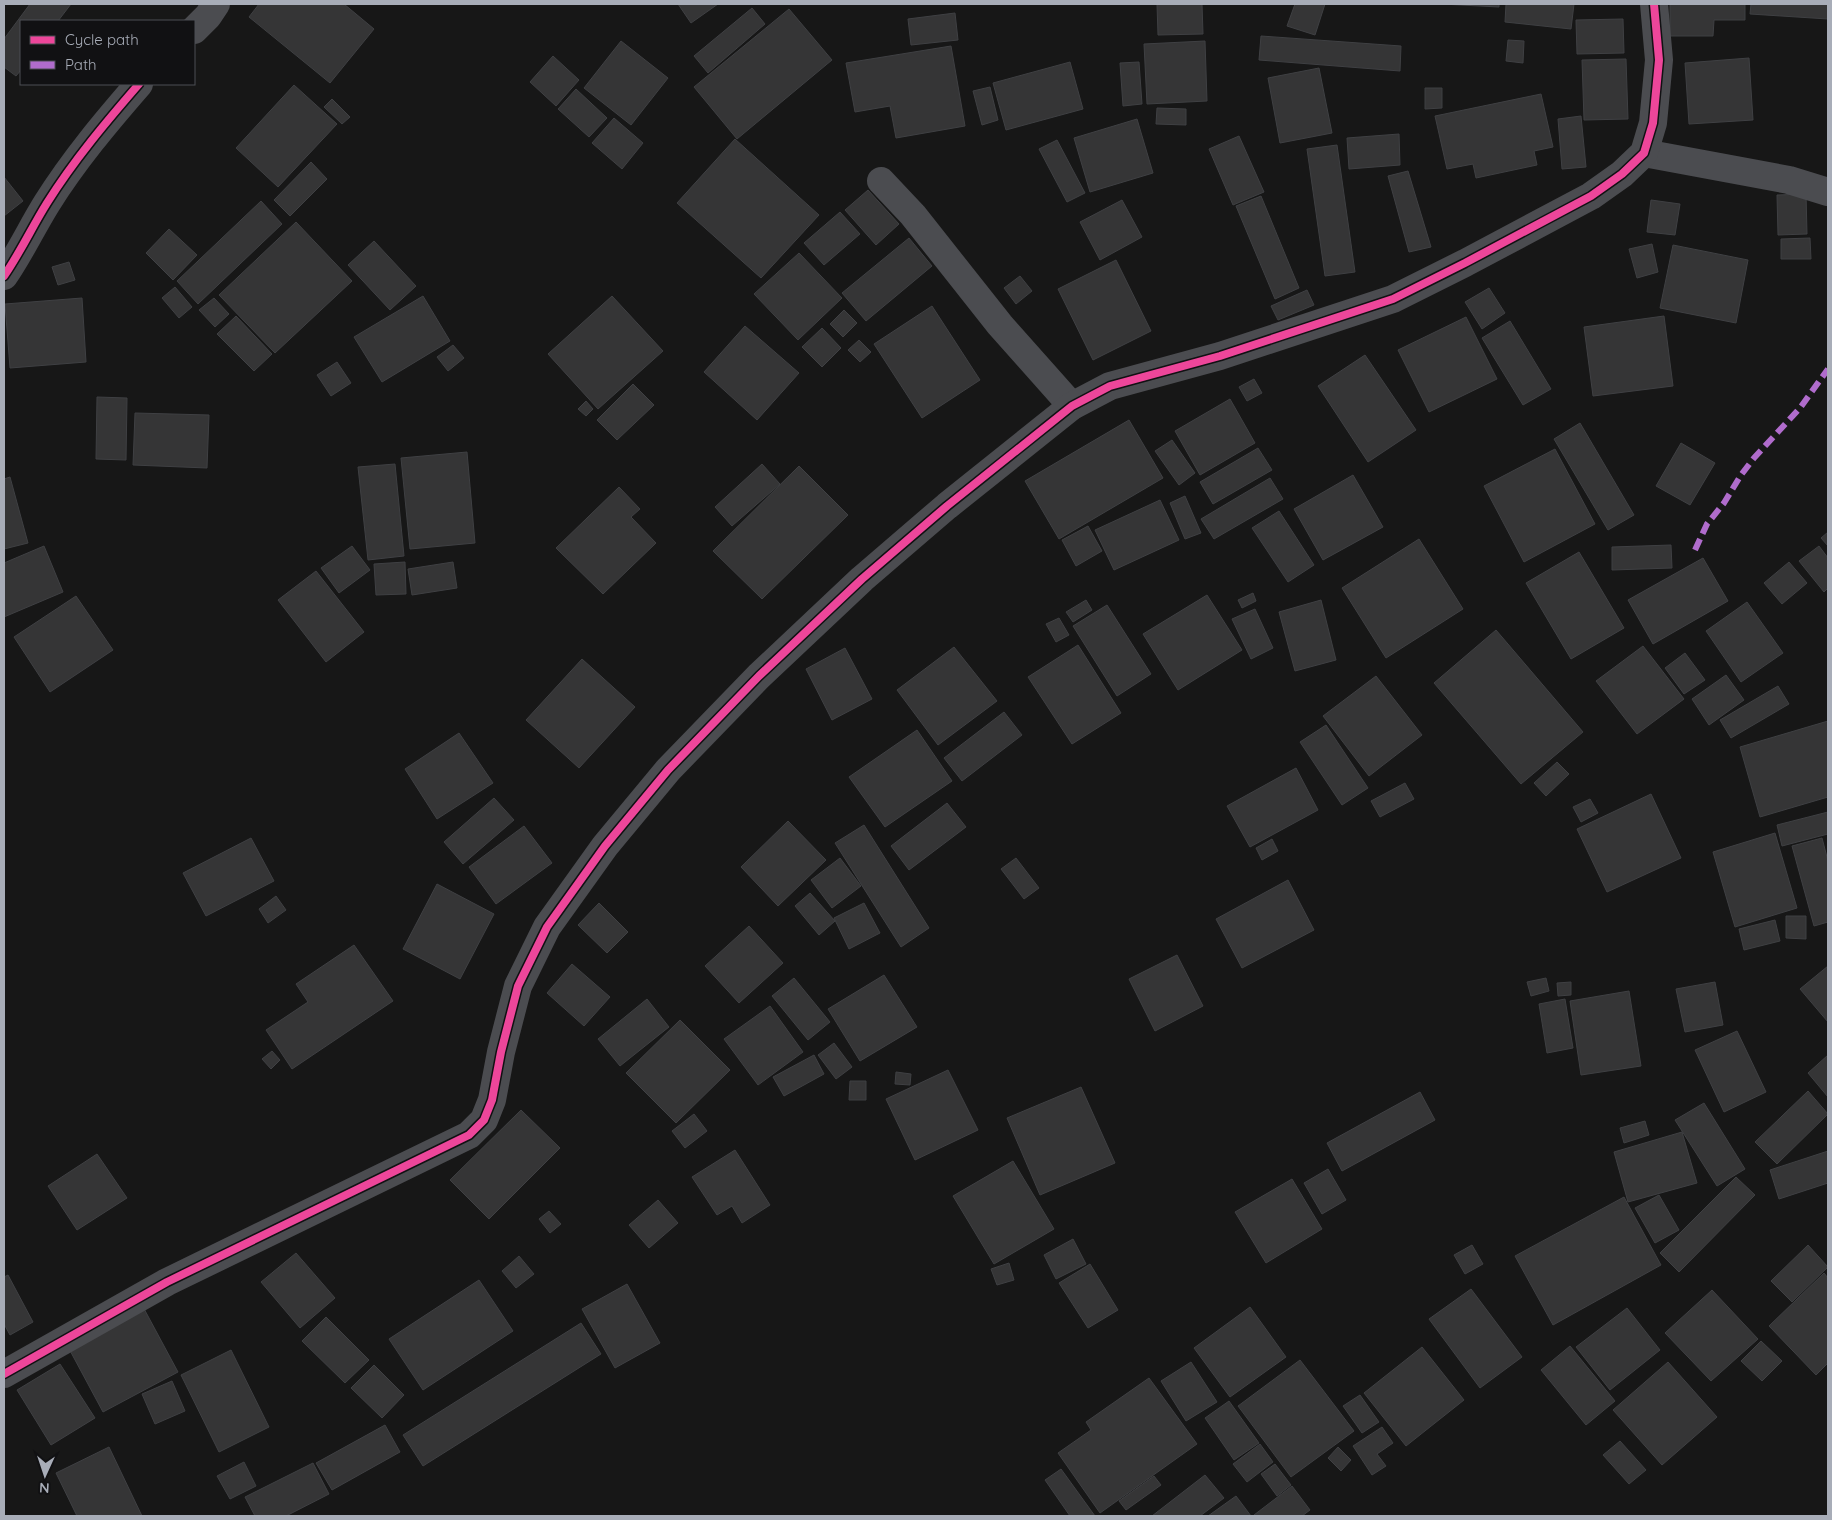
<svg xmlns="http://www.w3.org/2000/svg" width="1832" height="1520" font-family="Quicksand,sans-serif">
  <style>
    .building { fill: #353536; stroke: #3f4043 }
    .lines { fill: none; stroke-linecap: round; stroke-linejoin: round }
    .minor { stroke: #4b4c50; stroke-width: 28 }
    .quiet { stroke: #b06ccc; stroke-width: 6; stroke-dasharray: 12 6; stroke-linecap: butt }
    .cycleway-casing { stroke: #111113; stroke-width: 11 }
    .cycleway { stroke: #ed469a; stroke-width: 8 }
  </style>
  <rect width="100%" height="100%" fill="#171717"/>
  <!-- building -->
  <g class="building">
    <polygon points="30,4 71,4 58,21 21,21 21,70 16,76 4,67 4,39"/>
    <polygon points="259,4 344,4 374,29 330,83 249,17"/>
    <polygon points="678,4 718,4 691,23"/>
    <polygon points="1157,4 1202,4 1203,34 1158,35"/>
    <polygon points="1295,4 1325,4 1315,35 1287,26"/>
    <polygon points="1442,4 1499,4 1499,7"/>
    <polygon points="1506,4 1574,4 1571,29 1505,22"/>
    <polygon points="1670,4 1745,4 1745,20 1714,20 1713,36 1670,36"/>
    <polygon points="1751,4 1828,4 1828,19 1750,14"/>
    <polygon points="752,8 765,24 708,73 694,56"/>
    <polygon points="789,9 832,60 737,139 694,87"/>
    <polygon points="955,13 958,40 911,45 908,19"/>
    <polygon points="1623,19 1624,53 1577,54 1576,20"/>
    <polygon points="1261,36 1401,46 1400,71 1259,60"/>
    <polygon points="1508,40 1524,41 1523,63 1506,61"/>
    <polygon points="621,41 668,78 631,125 584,88"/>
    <polygon points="1205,41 1207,101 1147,104 1144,44"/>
    <polygon points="951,46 965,126 896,138 890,106 855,112 846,63"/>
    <polygon points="553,56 579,80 556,106 530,82"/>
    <polygon points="1749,58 1753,120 1689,124 1685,63"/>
    <polygon points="1626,59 1628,119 1584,120 1582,60"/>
    <polygon points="1070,62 1083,109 1006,130 993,83"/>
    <polygon points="1139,62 1142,104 1123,106 1120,63"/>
    <polygon points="1319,68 1332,133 1280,143 1268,78"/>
    <polygon points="294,85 337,124 278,187 236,148"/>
    <polygon points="990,87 998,120 982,125 973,91"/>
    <polygon points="1425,88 1442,88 1442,108 1425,109"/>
    <polygon points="576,89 607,118 589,137 558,109"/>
    <polygon points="1541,94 1553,147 1534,151 1537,165 1476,178 1473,164 1447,169 1435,116"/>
    <polygon points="332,99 350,117 342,124 324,107"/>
    <polygon points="1157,108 1186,109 1186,125 1156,124"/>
    <polygon points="1581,116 1586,167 1562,169 1558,119"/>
    <polygon points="614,118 643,143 622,169 592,143"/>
    <polygon points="1137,119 1153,173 1090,192 1074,138"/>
    <polygon points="1399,134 1400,165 1349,169 1347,138"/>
    <polygon points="1239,136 1264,192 1233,205 1209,149"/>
    <polygon points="735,139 819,215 761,278 677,203"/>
    <polygon points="1057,140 1085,193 1067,202 1039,149"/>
    <polygon points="1337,145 1355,272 1325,276 1307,149"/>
    <polygon points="311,162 327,179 290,216 274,200"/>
    <polygon points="1408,171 1431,247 1409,252 1388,176"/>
    <polygon points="4,177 23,201 4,216"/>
    <polygon points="868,190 899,224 876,245 845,210"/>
    <polygon points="1806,194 1807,234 1778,235 1777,195"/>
    <polygon points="1261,196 1299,288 1275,299 1236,206"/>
    <polygon points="1122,200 1142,237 1100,260 1080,222"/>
    <polygon points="1651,200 1680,204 1675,235 1647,232"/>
    <polygon points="261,201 282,224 198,304 177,281"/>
    <polygon points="840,212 860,234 824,265 804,243"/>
    <polygon points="296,222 352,281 275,353 219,295"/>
    <polygon points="169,229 197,255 173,280 146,253"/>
    <polygon points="909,238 932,266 866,321 842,293"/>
    <polygon points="1810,238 1811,259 1781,259 1781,239"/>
    <polygon points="374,241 416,286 390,310 348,265"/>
    <polygon points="1652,244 1658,272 1637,278 1629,249"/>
    <polygon points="1673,245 1748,260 1736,323 1660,308"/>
    <polygon points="799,253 842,298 798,340 754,294"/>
    <polygon points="1116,260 1151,331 1093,360 1058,289"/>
    <polygon points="69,262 75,280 58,285 52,267"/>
    <polygon points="1020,276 1032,291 1016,304 1004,288"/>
    <polygon points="175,287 192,307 179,318 162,298"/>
    <polygon points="1489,288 1505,313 1482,329 1465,302"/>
    <polygon points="1307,290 1314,305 1278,320 1271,306"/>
    <polygon points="423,296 450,341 382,382 354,337"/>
    <polygon points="612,296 663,351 598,409 548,354"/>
    <polygon points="82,298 86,362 10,368 5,304"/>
    <polygon points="214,298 229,314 215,327 199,310"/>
    <polygon points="932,306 980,380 922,418 874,344"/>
    <polygon points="844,310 857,323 843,337 830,324"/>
    <polygon points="236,316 272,354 254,371 217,334"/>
    <polygon points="1664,316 1673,386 1593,396 1584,327"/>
    <polygon points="1466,317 1497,379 1429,412 1398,350"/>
    <polygon points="1510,321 1551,389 1523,405 1482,338"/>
    <polygon points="745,326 799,373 757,420 704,372"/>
    <polygon points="822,328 841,348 822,367 802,347"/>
    <polygon points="859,340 871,352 860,362 848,350"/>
    <polygon points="453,345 464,358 448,371 437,357"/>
    <polygon points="1365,355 1416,430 1368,462 1318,386"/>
    <polygon points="337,362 351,383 331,396 317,375"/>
    <polygon points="1254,379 1262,393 1247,401 1239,387"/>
    <polygon points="633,384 654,405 617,440 597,420"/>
    <polygon points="97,397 127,398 126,460 96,459"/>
    <polygon points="1230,399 1255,443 1200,475 1175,431"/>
    <polygon points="586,401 593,409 586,416 578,409"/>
    <polygon points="135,413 209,415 207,468 133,465"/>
    <polygon points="1129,420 1163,478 1059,539 1025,481"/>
    <polygon points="1580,423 1634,515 1608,530 1554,439"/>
    <polygon points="1172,440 1195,473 1179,485 1155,451"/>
    <polygon points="1681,443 1715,463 1690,505 1656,486"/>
    <polygon points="1258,448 1272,470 1213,504 1200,482"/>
    <polygon points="1555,449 1595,524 1524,562 1484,486"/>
    <polygon points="467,452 475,543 410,549 401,458"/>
    <polygon points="395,464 404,556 368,560 358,467"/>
    <polygon points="762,464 780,484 732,526 715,507"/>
    <polygon points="799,466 848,515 762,599 713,551"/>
    <polygon points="1353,475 1383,527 1323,560 1294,509"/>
    <polygon points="10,477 28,543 4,549 4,479"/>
    <polygon points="1270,478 1283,499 1214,539 1201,519"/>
    <polygon points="619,487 640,509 631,517 656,543 603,594 556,548"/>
    <polygon points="1185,496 1201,533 1185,539 1170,503"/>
    <polygon points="1160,500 1179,540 1114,570 1095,530"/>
    <polygon points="1279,511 1314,565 1288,582 1252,528"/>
    <polygon points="1088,526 1102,551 1076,566 1062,540"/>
    <polygon points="1828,532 1828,546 1821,538"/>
    <polygon points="1419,539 1463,609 1386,658 1342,588"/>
    <polygon points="1671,545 1672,568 1612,570 1612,547"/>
    <polygon points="44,546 63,592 4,617 4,563"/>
    <polygon points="352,546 370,570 339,593 321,568"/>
    <polygon points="1819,546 1828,558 1828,588 1824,592 1799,561"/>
    <polygon points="1579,552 1624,628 1571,659 1526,583"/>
    <polygon points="1703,558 1728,601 1653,644 1628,600"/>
    <polygon points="405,562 406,594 376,595 374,564"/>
    <polygon points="453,562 457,588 412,595 408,569"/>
    <polygon points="1789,562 1807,583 1782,604 1764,583"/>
    <polygon points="316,571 364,632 326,662 278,600"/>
    <polygon points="1253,593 1256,601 1242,608 1238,600"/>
    <polygon points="1207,595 1242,650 1178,690 1143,634"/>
    <polygon points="76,596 113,650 50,692 14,637"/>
    <polygon points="1086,600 1092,610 1073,622 1066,612"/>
    <polygon points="1321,600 1336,660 1295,671 1279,612"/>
    <polygon points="1747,602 1783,653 1741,682 1706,631"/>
    <polygon points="1107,605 1151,674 1117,696 1073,626"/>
    <polygon points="1255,609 1273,648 1251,659 1232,619"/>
    <polygon points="1059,618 1069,635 1056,642 1046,624"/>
    <polygon points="1496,630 1583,732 1521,784 1434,683"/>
    <polygon points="1078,645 1121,713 1072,744 1028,677"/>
    <polygon points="1643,646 1684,699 1637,734 1596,681"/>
    <polygon points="954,647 997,701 938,745 897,690"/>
    <polygon points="845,648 872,699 832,720 806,669"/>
    <polygon points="1685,653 1705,680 1684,694 1665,668"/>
    <polygon points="582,659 635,707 579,768 526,720"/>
    <polygon points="1726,675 1744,700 1709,725 1692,699"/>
    <polygon points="1376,676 1422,735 1369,776 1323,716"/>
    <polygon points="1778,686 1789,704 1731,738 1720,720"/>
    <polygon points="1004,712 1022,735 962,781 944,758"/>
    <polygon points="1828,721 1828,797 1760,817 1740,747"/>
    <polygon points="1326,725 1368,788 1342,805 1300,742"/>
    <polygon points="917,730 952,781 885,827 849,777"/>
    <polygon points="459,733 493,783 437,819 405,769"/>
    <polygon points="1557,762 1569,774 1546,796 1534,783"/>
    <polygon points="1296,768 1318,810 1250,847 1227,806"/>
    <polygon points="1405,783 1414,799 1380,817 1371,801"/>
    <polygon points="1651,794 1681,858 1607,892 1577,829"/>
    <polygon points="494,798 514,820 463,864 444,842"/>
    <polygon points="1590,799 1598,813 1581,822 1573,807"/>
    <polygon points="947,803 966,827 909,870 891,846"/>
    <polygon points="1828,812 1828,834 1782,846 1777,825"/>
    <polygon points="788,821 826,860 778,906 741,867"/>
    <polygon points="864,825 929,928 901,947 835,843"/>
    <polygon points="524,826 552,863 496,904 469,867"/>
    <polygon points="1775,833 1797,908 1735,927 1713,852"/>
    <polygon points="251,838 274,881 206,916 183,873"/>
    <polygon points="1822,838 1828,861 1828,922 1814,926 1792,846"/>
    <polygon points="1272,839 1278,851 1262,860 1256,848"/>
    <polygon points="840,858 861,886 832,908 811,880"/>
    <polygon points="1016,858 1039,888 1024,899 1001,869"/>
    <polygon points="1288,880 1314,930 1242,968 1216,919"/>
    <polygon points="437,884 494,914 460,979 403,949"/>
    <polygon points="810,893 835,921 819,935 795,906"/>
    <polygon points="276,896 286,910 268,923 259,909"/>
    <polygon points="599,903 628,932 607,953 578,925"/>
    <polygon points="864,903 880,933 849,949 834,918"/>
    <polygon points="1786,916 1806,916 1806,939 1786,938"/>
    <polygon points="1775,920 1780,941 1744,950 1739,929"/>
    <polygon points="749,926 783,963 739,1003 705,966"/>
    <polygon points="354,945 393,1001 292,1069 266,1030 308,1002 296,984"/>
    <polygon points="1177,955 1203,1006 1155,1031 1129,979"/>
    <polygon points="572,964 610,997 584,1026 547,993"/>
    <polygon points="1828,966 1828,1022 1800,989"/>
    <polygon points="884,975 917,1027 860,1061 828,1009"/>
    <polygon points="794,978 830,1022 808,1040 772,996"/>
    <polygon points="1546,978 1549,991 1531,996 1527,982"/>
    <polygon points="1571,982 1571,995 1558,996 1557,983"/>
    <polygon points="1715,982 1723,1025 1685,1032 1676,989"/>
    <polygon points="1629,991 1641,1066 1581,1075 1570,1001"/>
    <polygon points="647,999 669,1027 620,1066 598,1039"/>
    <polygon points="1565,999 1573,1048 1547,1053 1539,1004"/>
    <polygon points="770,1006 803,1052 758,1085 724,1039"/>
    <polygon points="680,1020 730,1070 676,1123 626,1073"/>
    <polygon points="1737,1031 1766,1092 1724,1112 1695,1050"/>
    <polygon points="834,1043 852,1067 836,1079 818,1055"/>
    <polygon points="272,1051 280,1060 271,1069 262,1059"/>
    <polygon points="814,1055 824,1074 784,1096 773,1077"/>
    <polygon points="1828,1055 1828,1097 1808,1073"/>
    <polygon points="948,1070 978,1130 915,1160 886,1099"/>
    <polygon points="896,1072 911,1074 910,1085 895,1084"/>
    <polygon points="850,1081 866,1081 866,1100 849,1100"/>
    <polygon points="1081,1087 1115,1163 1040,1195 1007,1118"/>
    <polygon points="1808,1091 1828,1114 1777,1164 1755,1142"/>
    <polygon points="1420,1092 1435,1120 1342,1171 1327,1143"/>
    <polygon points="1704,1103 1745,1169 1717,1186 1675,1120"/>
    <polygon points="521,1110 560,1148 489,1219 450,1180"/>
    <polygon points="694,1114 707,1131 685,1148 672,1131"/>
    <polygon points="1645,1121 1649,1135 1624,1143 1620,1128"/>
    <polygon points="1682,1132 1697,1183 1628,1202 1614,1152"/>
    <polygon points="735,1150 770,1205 742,1223 732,1206 717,1215 692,1177"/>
    <polygon points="1828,1151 1828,1183 1779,1199 1770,1170"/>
    <polygon points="97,1154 127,1198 77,1230 48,1186"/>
    <polygon points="1013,1161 1054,1229 994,1264 953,1196"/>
    <polygon points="1328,1169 1346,1200 1322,1214 1304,1183"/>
    <polygon points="1736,1177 1755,1195 1679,1272 1660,1253"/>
    <polygon points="1292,1179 1322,1229 1266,1263 1235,1212"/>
    <polygon points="1659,1195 1679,1230 1655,1243 1635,1208"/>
    <polygon points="1624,1197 1661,1265 1553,1325 1515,1256"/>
    <polygon points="658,1200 678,1223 649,1248 629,1225"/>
    <polygon points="549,1211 561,1224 550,1233 539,1219"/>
    <polygon points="1073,1239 1086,1264 1056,1279 1044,1255"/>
    <polygon points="1472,1245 1483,1264 1465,1274 1454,1255"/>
    <polygon points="1808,1245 1828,1267 1792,1302 1771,1281"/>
    <polygon points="296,1253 335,1298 300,1328 261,1282"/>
    <polygon points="519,1256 534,1274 516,1288 502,1271"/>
    <polygon points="1009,1263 1014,1280 997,1285 991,1269"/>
    <polygon points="1090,1264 1118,1310 1088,1328 1059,1283"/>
    <polygon points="1824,1273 1828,1278 1828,1363 1816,1375 1769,1326"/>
    <polygon points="8,1275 33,1322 10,1335 4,1324 4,1277"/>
    <polygon points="479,1280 513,1331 423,1390 389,1339"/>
    <polygon points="627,1284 660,1343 615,1368 582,1309"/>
    <polygon points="1471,1289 1522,1357 1480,1388 1429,1319"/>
    <polygon points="1712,1290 1758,1339 1711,1381 1665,1333"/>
    <polygon points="142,1305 178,1372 103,1412 67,1345"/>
    <polygon points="1250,1307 1286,1357 1230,1397 1194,1348"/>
    <polygon points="1627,1308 1660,1350 1610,1390 1576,1347"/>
    <polygon points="326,1317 369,1360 345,1383 302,1341"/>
    <polygon points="581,1323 601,1354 423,1466 403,1435"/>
    <polygon points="1761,1341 1782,1361 1762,1381 1741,1361"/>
    <polygon points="1570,1346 1615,1401 1586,1425 1541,1370"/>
    <polygon points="1422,1347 1464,1400 1406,1446 1364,1393"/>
    <polygon points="231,1350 269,1427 219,1452 181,1375"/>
    <polygon points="1300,1360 1354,1431 1291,1477 1238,1406"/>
    <polygon points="1191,1362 1217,1402 1186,1421 1161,1381"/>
    <polygon points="1668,1362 1717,1417 1662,1465 1613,1410"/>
    <polygon points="60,1364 95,1418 51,1445 17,1390"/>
    <polygon points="374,1365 404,1395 382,1418 351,1388"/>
    <polygon points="1149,1378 1197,1444 1100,1513 1058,1453 1091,1430 1086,1422"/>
    <polygon points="172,1381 185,1411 155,1424 142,1394"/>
    <polygon points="1360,1395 1379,1422 1362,1433 1343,1406"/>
    <polygon points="1229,1401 1259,1443 1234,1460 1205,1418"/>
    <polygon points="385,1425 400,1452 332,1490 316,1463"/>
    <polygon points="1382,1427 1393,1443 1377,1454 1386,1466 1372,1475 1353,1446"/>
    <polygon points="1620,1441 1646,1470 1629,1484 1603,1455"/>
    <polygon points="1260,1444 1273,1462 1247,1482 1233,1464"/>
    <polygon points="109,1447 142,1516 77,1516 56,1473"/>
    <polygon points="1338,1447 1351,1460 1341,1471 1328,1458"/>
    <polygon points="244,1462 256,1486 230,1499 217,1476"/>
    <polygon points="313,1463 329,1494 286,1516 255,1516 245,1497"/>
    <polygon points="1275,1464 1291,1485 1277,1496 1261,1474"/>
    <polygon points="1061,1469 1095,1516 1070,1516 1045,1480"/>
    <polygon points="1205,1475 1224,1498 1200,1516 1152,1516"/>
    <polygon points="1154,1476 1161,1485 1126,1510 1119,1501"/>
    <polygon points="1292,1486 1310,1510 1302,1516 1255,1516 1254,1515"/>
    <polygon points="1236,1496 1251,1516 1208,1516"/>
  </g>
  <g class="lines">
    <!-- minor -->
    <g class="minor">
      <polyline points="194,30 208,16 216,4"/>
      <polyline points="1644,153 1789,180 1828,192"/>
      <polyline points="881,181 913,215 1000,325 1072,406"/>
      <path d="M4 276C20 253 32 227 47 203 74 160 106 122 139 84"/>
      <polyline points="4,1374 167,1282 469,1135 484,1120 492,1100 501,1052 518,986 547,927 605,846 668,770 759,676 862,579 947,506 1072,406 1110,386 1220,356 1393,299 1465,263 1591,196 1622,174 1644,153 1653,123 1659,60 1654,4"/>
    </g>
    <!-- quiet -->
    <polyline class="quiet" points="1695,550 1707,524 1724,503 1741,475 1754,458 1800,408 1828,369"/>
    <!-- cycleway casing -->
    <g class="cycleway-casing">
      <g id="cycleway">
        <path d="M4 276C20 253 32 227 47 203 74 160 106 122 139 84"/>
        <polyline points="4,1374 167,1282 469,1135 484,1120 492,1100 501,1052 518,986 547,927 605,846 668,770 759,676 862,579 947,506 1072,406 1110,386 1220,356 1393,299 1465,263 1591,196 1622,174 1644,153 1653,123 1659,60 1654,4"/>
      </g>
    </g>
    <!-- cycleway -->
    <use href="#cycleway" class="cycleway"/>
  </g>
  <!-- border -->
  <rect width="1832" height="1520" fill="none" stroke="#a8adb8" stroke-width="10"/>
  <!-- legend -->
  <rect x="20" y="20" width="175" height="65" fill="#111113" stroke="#4d4f55"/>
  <rect x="30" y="36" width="25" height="8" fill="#ed469a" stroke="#4d4f55"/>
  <text x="65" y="45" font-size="15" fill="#a8adb8">Cycle path</text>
  <rect x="30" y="61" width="25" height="8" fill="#b06ccc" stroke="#4d4f55"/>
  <text x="65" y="70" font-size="15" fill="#a8adb8">Path</text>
  <!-- north arrow -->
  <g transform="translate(45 1475) rotate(183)" stroke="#111113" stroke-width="4" paint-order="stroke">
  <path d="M0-4L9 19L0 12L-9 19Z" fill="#a8adb8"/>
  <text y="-8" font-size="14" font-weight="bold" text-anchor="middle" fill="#a8adb8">N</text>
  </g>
</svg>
